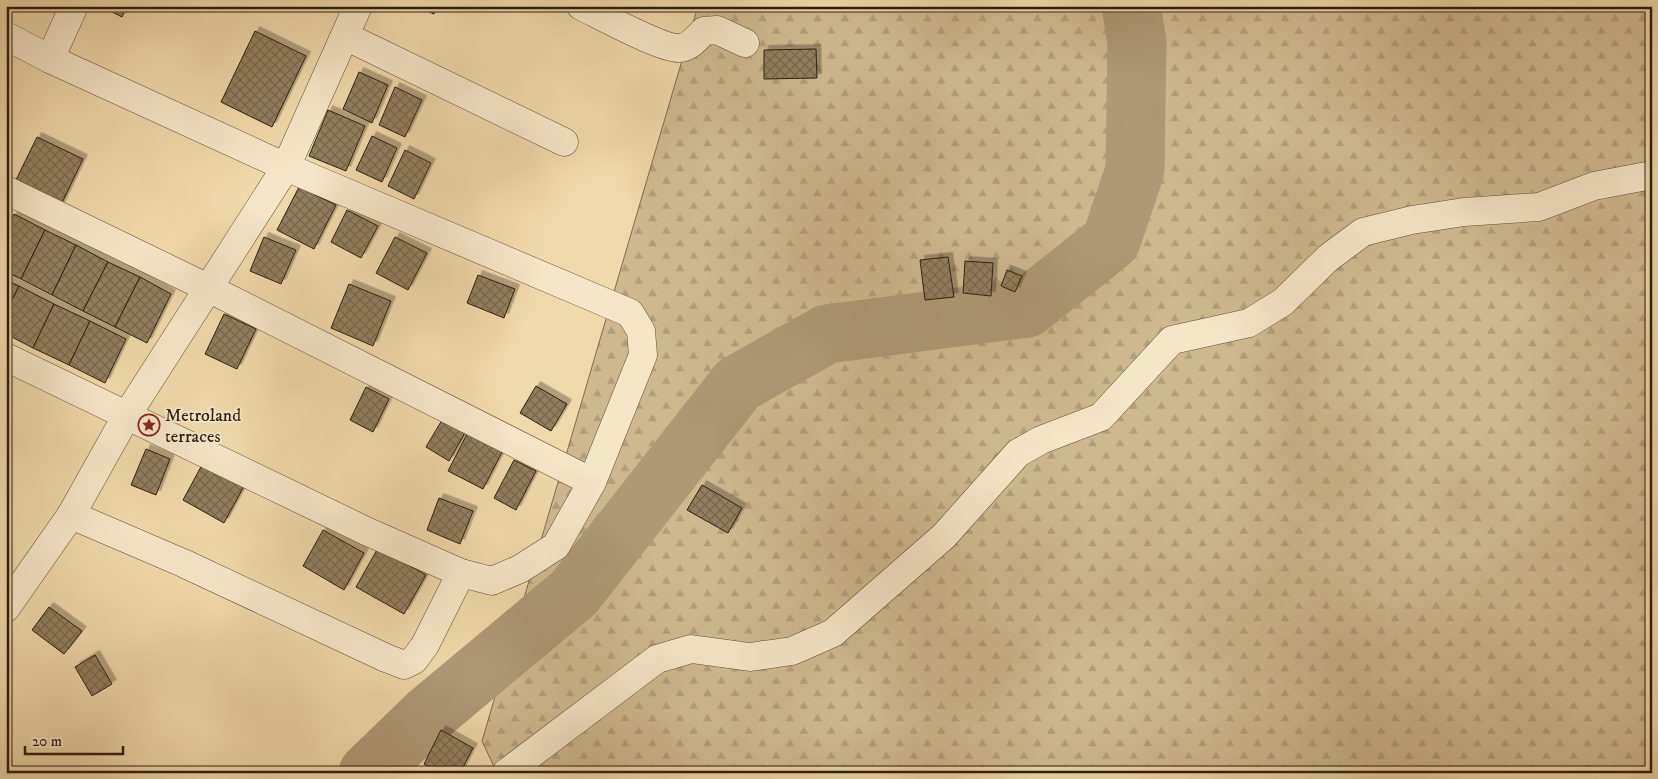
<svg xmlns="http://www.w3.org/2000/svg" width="1658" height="779" font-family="'IM FELL DW Pica',serif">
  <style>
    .forest { fill: url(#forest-firs); stroke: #7d6c4e }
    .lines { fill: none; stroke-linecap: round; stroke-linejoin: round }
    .river { stroke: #ad9974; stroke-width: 59 }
    .building { fill: url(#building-cross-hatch); stroke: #2c1f0d; filter: url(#shadow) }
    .minor-casing { stroke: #5d4d34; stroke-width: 29 }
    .minor { stroke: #f5e6c7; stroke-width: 28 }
    .labels { text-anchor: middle; stroke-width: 4; stroke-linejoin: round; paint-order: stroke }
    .poi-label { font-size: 18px; fill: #2c1f0d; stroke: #f5e6c7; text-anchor: start }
  </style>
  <defs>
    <pattern id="forest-firs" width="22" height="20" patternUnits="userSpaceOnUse" patternTransform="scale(1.25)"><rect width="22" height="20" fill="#ceb98e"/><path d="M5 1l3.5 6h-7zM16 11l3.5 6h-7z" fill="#b19f79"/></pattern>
    <pattern id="building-cross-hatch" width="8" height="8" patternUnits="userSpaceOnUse" patternTransform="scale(1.25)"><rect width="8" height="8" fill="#917f5e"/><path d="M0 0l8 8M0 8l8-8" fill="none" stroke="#77674c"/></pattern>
    <filter id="shadow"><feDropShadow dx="4.5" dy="-4.5" stdDeviation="0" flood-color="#0004"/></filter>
  </defs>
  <rect width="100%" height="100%" fill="#efd8a9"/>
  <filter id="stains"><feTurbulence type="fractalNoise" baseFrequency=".004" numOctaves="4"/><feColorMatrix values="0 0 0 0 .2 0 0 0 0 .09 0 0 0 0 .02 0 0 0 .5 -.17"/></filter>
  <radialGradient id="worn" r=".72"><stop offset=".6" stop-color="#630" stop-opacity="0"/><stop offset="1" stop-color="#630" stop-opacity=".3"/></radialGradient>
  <!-- forest -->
  <polygon class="forest" points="698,6 1652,6 1652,773 497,773 482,741"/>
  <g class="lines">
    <!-- river -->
    <polyline class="river" points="368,773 428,715 574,593 738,384 827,334 1027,308 1111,241 1135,170 1137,42 1131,6"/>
  </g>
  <!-- building -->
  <g class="building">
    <polygon points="100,6 127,6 122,17"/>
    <polygon points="415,6 437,6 434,14"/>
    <polygon points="255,31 306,56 272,127 221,102"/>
    <polygon points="816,49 817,78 764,79 764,50"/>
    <polygon points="359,72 388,85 372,123 343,109"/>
    <polygon points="395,87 422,100 405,137 379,125"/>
    <polygon points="328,110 365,126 346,171 309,156"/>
    <polygon points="372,136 397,148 382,182 356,170"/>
    <polygon points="37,137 83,159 60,207 14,184"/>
    <polygon points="405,150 431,163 414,199 388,186"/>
    <polygon points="299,187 336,205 314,249 277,230"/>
    <polygon points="347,210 378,226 361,258 331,242"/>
    <polygon points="14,214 45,230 21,279 6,272 6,229"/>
    <polygon points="45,230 76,245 52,295 21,279"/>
    <polygon points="264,237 296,250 281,284 250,271"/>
    <polygon points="395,237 427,253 408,290 376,273"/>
    <polygon points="76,245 108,262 83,311 52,295"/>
    <polygon points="948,257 954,297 925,300 920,260"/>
    <polygon points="965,261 993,263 991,296 963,293"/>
    <polygon points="108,262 140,277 115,327 83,311"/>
    <polygon points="1007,270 1022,276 1015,292 1001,286"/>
    <polygon points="478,275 515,289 504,318 467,303"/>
    <polygon points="140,277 171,294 147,343 115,327"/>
    <polygon points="6,280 19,286 6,312"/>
    <polygon points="349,284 391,301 373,346 331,328"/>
    <polygon points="19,286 54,304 33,348 6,334 6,312"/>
    <polygon points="54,304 90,321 69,365 33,348"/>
    <polygon points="224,314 256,329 237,369 205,354"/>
    <polygon points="90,321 126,339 105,383 69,365"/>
    <polygon points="536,386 567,404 551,431 520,413"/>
    <polygon points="366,387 389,399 373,432 350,420"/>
    <polygon points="442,420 465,433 449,461 426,447"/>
    <polygon points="467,434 502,452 483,489 448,471"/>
    <polygon points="146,449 170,459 156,495 131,485"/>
    <polygon points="514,460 536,471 516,510 494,498"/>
    <polygon points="203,463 244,486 224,523 183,500"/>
    <polygon points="702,485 742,508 728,533 687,510"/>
    <polygon points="439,498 473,511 460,544 427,530"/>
    <polygon points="323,530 364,553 344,590 303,566"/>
    <polygon points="378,548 426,575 404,614 356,587"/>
    <polygon points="49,607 82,631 64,654 32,630"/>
    <polygon points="95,655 112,684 92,696 75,667"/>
    <polygon points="441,730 473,748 460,773 440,773 424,764"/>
  </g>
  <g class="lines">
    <!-- minor casing -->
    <g class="minor-casing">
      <g id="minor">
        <path d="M581 6C600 15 662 49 679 48 689 48 697 38 704 31L717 30 745 43"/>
        <polyline points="6,36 50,59 286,167 630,313 641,331 643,355 592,482 556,546 520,569 492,581 461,573 366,531 6,357"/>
        <polyline points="345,36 564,142"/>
        <polyline points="50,59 74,6"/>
        <polyline points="6,190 210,289 592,482"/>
        <polyline points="71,515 183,563 386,658 404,665 414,660 425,645 461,573"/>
        <polyline points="6,608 71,515 127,415 286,167 358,6"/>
        <polyline points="506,773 657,659 691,649 750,657 792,651 833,633 944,536 1018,453 1041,440 1101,417 1172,340 1249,323 1283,302 1328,258 1363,232 1412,220 1464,212 1539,207 1594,186 1652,175"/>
      </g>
    </g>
    <!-- minor -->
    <use href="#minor" class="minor"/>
  </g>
  <!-- icons -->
  <defs>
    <g id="sight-ring" transform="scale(1.125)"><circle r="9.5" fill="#f5e6c7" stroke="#8f2418" stroke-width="1.5"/><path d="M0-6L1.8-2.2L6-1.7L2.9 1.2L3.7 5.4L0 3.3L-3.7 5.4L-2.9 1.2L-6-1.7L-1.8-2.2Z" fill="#8f2418"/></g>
  </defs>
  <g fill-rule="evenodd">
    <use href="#sight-ring" x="149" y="425"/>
  </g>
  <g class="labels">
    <!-- poi labels -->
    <g class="poi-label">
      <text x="165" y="421">Metroland<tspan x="165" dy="21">terraces</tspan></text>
    </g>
  </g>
  <!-- margin -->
  <rect width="1658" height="779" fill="none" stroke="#efd8a9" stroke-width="25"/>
  <rect x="8" y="8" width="1643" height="764" fill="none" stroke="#2c1f0d" stroke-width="2.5"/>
  <rect x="12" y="12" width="1633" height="754" fill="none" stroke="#2c1f0d"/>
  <!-- scale -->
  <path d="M25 746v8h98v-8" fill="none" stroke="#2c1f0d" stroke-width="2.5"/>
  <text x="32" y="746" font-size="15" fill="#2c1f0d" stroke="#f5e6c7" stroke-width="4" paint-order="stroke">20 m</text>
  <rect width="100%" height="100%" filter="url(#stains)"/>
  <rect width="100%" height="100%" fill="url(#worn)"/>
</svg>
